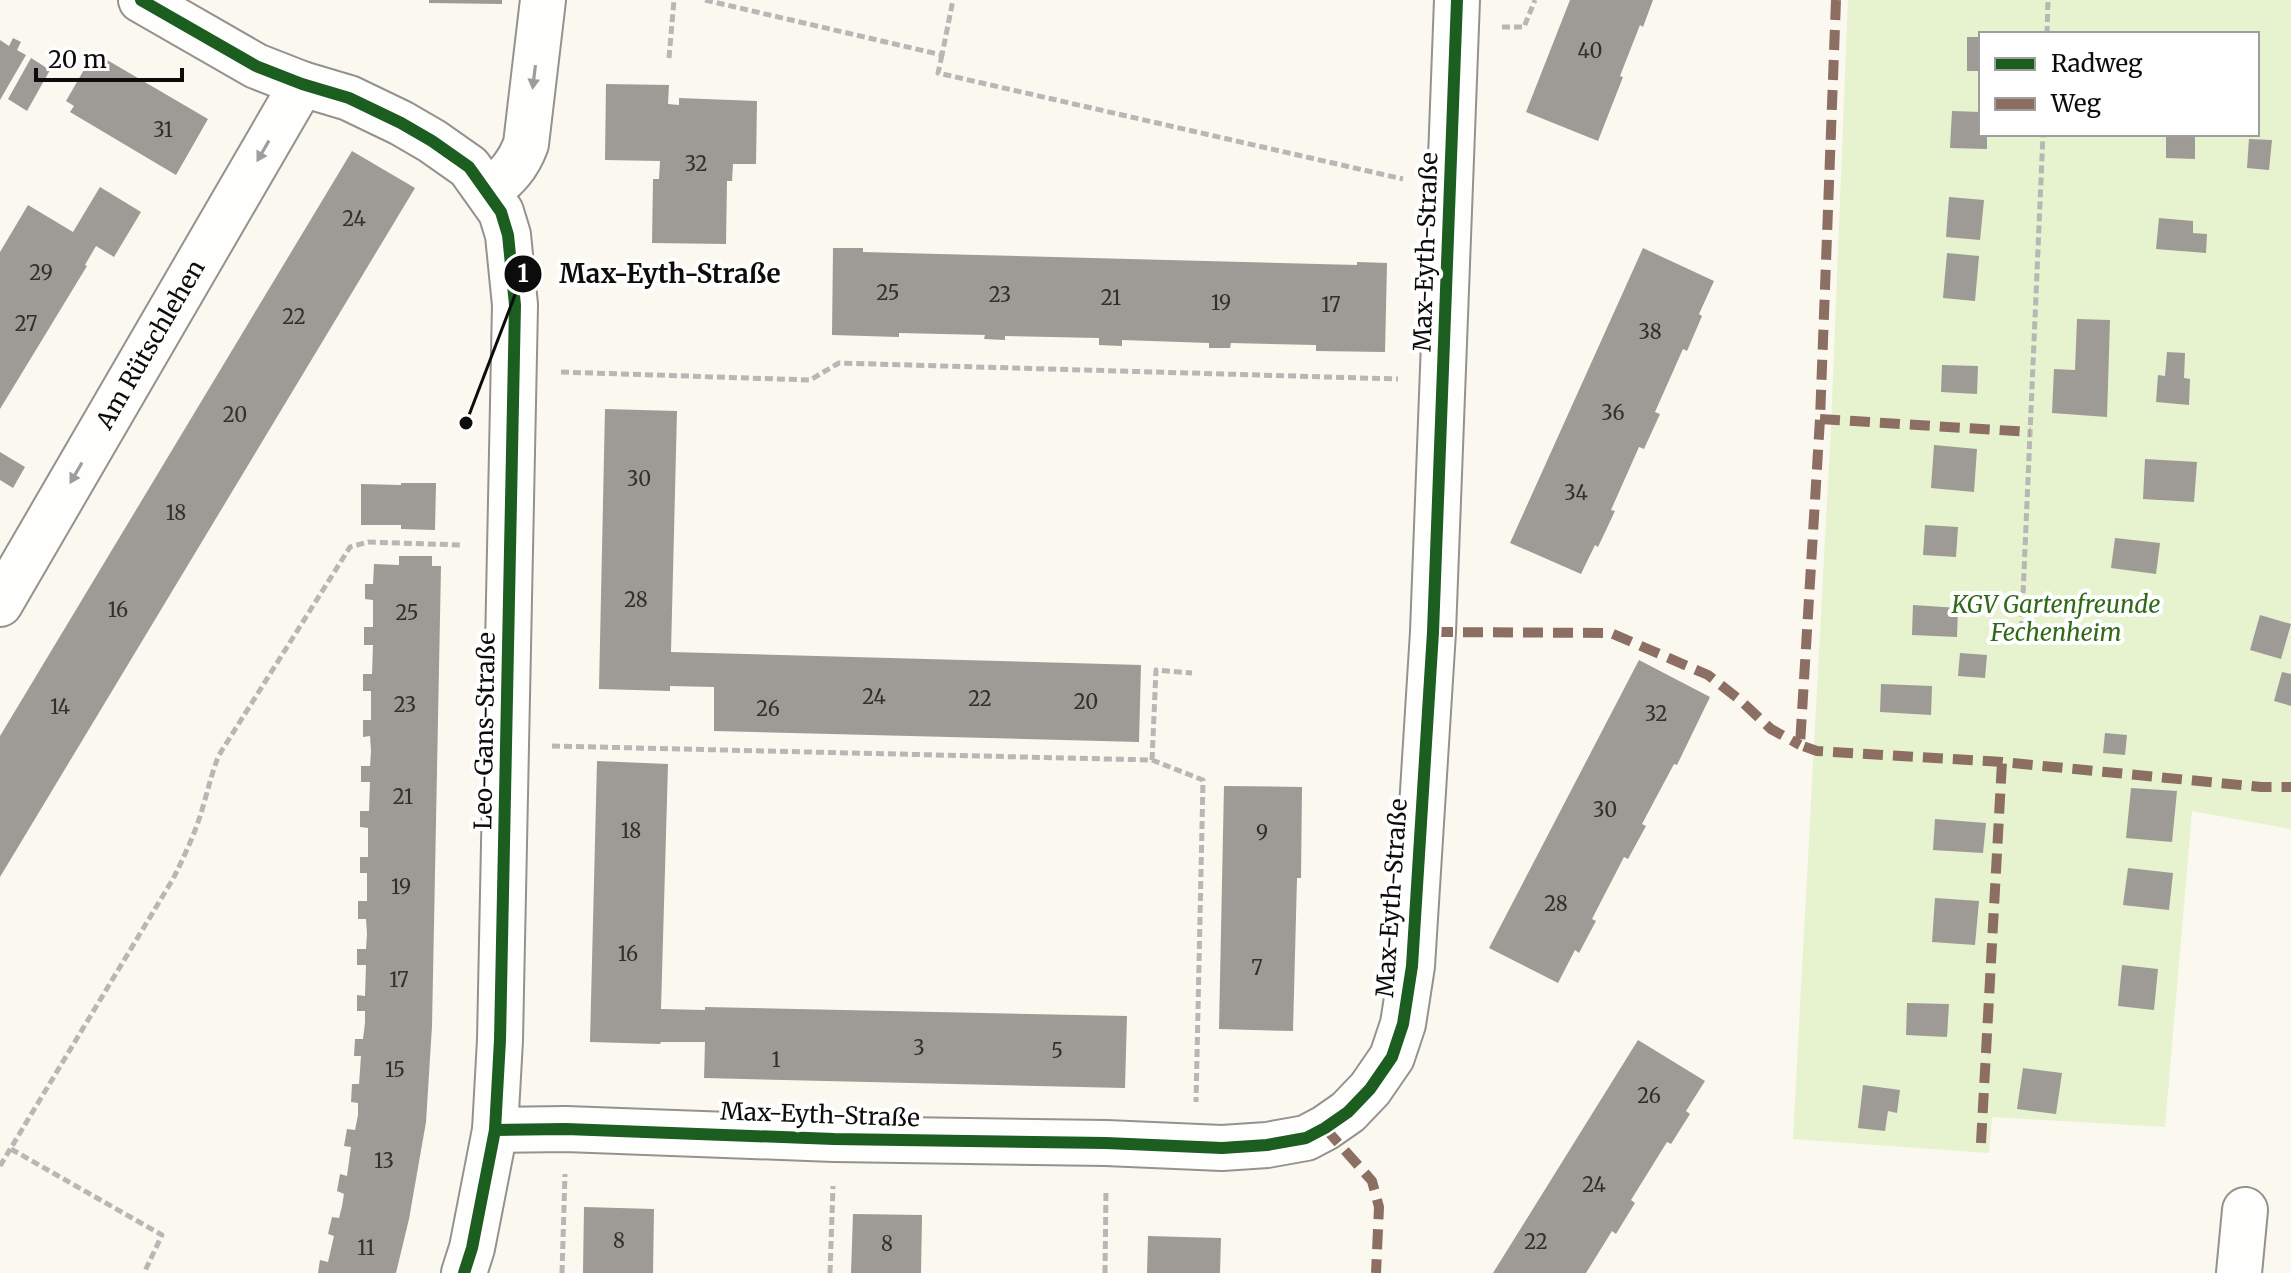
<svg xmlns="http://www.w3.org/2000/svg" width="2291" height="1273" font-family="Merriweather,serif">
  <style>
    .green { fill: #e7f2ce; fill-rule: evenodd }
    .building { fill: #9e9a96 }
    .lines { fill: none; stroke-linecap: round; stroke-linejoin: round }
    .minor-casing { stroke: #94928f; stroke-width: 48 }
    .path { stroke: #b7b7b5; stroke-width: 5; stroke-dasharray: 8 4; stroke-linecap: butt }
    .minor { stroke: #fefefd; stroke-width: 44 }
    .quiet { stroke: #8d6e63; stroke-width: 10; stroke-dasharray: 20 10; stroke-linecap: butt }
    .cycleway-casing { stroke: #fff; stroke-width: 17 }
    .cycleway { stroke: #1b5e20; stroke-width: 12 }
    .oneway { fill: #9d9d9d }
    .labels { text-anchor: middle; stroke-width: 8; stroke-linejoin: round; paint-order: stroke }
    .number-label { font-size: 20px; fill: #30302e }
    .street-label { font-size: 24px; fill: #0c0c0c; stroke: #fff }
    .park-label { font-size: 24px; font-style: italic; fill: #306918; stroke: #fff }
    .leader { fill: none; stroke: #0c0c0c; stroke-width: 3 }
    .callout-dot { fill: #0c0c0c; stroke: #fff; stroke-width: 3 }
    .mark-label { font-size: 24px; text-anchor: middle; font-weight: bold; fill: #fff }
    .callout-label { font-size: 26px; text-anchor: middle; font-weight: bold; fill: #0c0c0c; stroke: #fff; stroke-width: 8; stroke-linejoin: round; paint-order: stroke }
  </style>
  <rect width="100%" height="100%" fill="#fbf8f0"/>
  <!-- green -->
  <path class="green" d="M1848 0H2291V829L2192 811 2165 1127 1992 1117 1989 1153 1793 1139 1831 427ZM1981 34H2257V134H1981Z"/>
  <!-- building -->
  <g class="building">
    <polygon points="429,0 502,0 502,4 429,3"/>
    <polygon points="1570,0 1653,0 1643,27 1640,25 1620,76 1623,77 1598,141 1526,112"/>
    <rect x="1967" y="37" width="14" height="34"/>
    <polygon points="13,38 21,42 17,50 26,55 0,100 0,40 9,46"/>
    <polygon points="102,57 208,119 176,175 70,112 74,106 66,101 89,61 97,66"/>
    <polygon points="31,58 50,70 27,111 8,99"/>
    <polygon points="606,84 669,85 668,104 679,105 679,98 757,101 756,164 733,164 732,181 727,181 726,244 652,243 653,179 659,179 660,161 605,160"/>
    <polygon points="1952,111 1981,112 1981,134 1987,134 1987,149 1950,148"/>
    <polygon points="2166,134 2195,134 2195,159 2166,158"/>
    <polygon points="2249,139 2272,140 2269,170 2247,168"/>
    <polygon points="352,151 415,188 0,877 0,736"/>
    <polygon points="100,187 141,212 114,257 96,246 85,265 87,266 0,409 0,252 28,205 73,232"/>
    <polygon points="1949,197 1984,200 1980,240 1946,237"/>
    <polygon points="2159,218 2193,221 2193,233 2207,234 2206,253 2156,249"/>
    <polygon points="833,248 863,248 863,252 1357,265 1357,262 1387,263 1385,352 1316,351 1316,345 1231,343 1230,348 1209,348 1209,343 1122,340 1122,346 1099,345 1099,338 1005,336 1005,340 984,339 985,335 899,333 899,337 832,335"/>
    <polygon points="1643,248 1714,281 1699,314 1702,316 1687,351 1683,349 1655,412 1660,414 1644,449 1639,447 1611,510 1615,511 1598,547 1595,545 1581,574 1510,543"/>
    <polygon points="1947,253 1979,256 1975,301 1943,298"/>
    <polygon points="2077,319 2110,320 2107,417 2052,413 2054,369 2075,370"/>
    <polygon points="2167,352 2185,353 2184,378 2190,379 2189,405 2156,402 2158,375 2165,376"/>
    <polygon points="1942,365 1978,366 1977,394 1941,392"/>
    <polygon points="605,409 677,411 671,652 1141,665 1139,742 714,731 714,687 670,686 670,691 599,689"/>
    <polygon points="1934,445 1977,449 1974,492 1931,488"/>
    <polygon points="0,452 25,467 13,488 0,480"/>
    <polygon points="2145,459 2197,462 2194,502 2143,499"/>
    <polygon points="401,483 436,483 435,530 401,529 401,525 361,525 361,484 401,485"/>
    <polygon points="1925,525 1958,527 1956,557 1923,555"/>
    <polygon points="2115,538 2160,543 2156,574 2111,568"/>
    <polygon points="399,556 432,556 432,566 441,566 432,1026 426,1122 409,1219 396,1273 318,1273 320,1260 328,1262 334,1236 328,1234 332,1217 339,1218 342,1206 344,1194 337,1191 340,1174 347,1176 351,1147 344,1146 347,1129 355,1130 358,1115 358,1103 351,1102 352,1084 359,1084 361,1056 354,1056 355,1039 363,1039 365,1023 365,1011 357,1011 357,995 365,996 366,965 357,965 357,949 366,949 367,934 366,919 358,919 358,901 367,901 367,873 360,873 360,857 368,857 368,828 360,827 360,811 369,811 370,782 361,782 361,766 370,766 371,751 370,736 363,737 363,720 371,720 371,691 363,691 363,674 372,674 373,645 364,645 364,627 373,627 373,600 365,599 365,584 373,584 374,564 399,565"/>
    <polygon points="1913,605 1958,608 1957,637 1912,635"/>
    <polygon points="2260,615 2291,624 2281,659 2250,650"/>
    <polygon points="1960,653 1987,655 1985,678 1958,676"/>
    <polygon points="1639,660 1710,697 1677,765 1674,764 1642,824 1646,826 1628,859 1624,857 1592,919 1596,921 1579,953 1575,950 1558,983 1489,948"/>
    <polygon points="2282,672 2291,674 2291,706 2274,701"/>
    <polygon points="1881,684 1932,686 1931,715 1880,712"/>
    <polygon points="2105,733 2127,735 2125,755 2103,753"/>
    <polygon points="597,761 668,764 661,1009 705,1010 705,1007 1127,1016 1125,1088 704,1078 705,1042 661,1042 660,1044 590,1042"/>
    <polygon points="1224,786 1302,787 1301,878 1297,878 1293,1031 1219,1029"/>
    <polygon points="2131,788 2177,791 2172,842 2126,838"/>
    <polygon points="1935,819 1986,823 1983,853 1933,850"/>
    <polygon points="2128,868 2173,873 2169,910 2123,905"/>
    <polygon points="1935,898 1979,901 1975,945 1932,942"/>
    <polygon points="2122,965 2158,969 2154,1010 2118,1006"/>
    <polygon points="1907,1003 1949,1004 1947,1037 1906,1035"/>
    <polygon points="1638,1040 1705,1081 1686,1111 1690,1114 1671,1144 1667,1142 1631,1200 1635,1203 1616,1234 1612,1231 1586,1273 1493,1273"/>
    <polygon points="2023,1068 2062,1073 2056,1114 2017,1109"/>
    <polygon points="1863,1085 1900,1090 1897,1113 1888,1111 1885,1131 1858,1128"/>
    <polygon points="584,1207 654,1209 653,1273 583,1273"/>
    <polygon points="853,1214 922,1215 921,1273 851,1273"/>
    <polygon points="1148,1236 1221,1238 1220,1273 1147,1273"/>
  </g>
  <g class="lines">
    <!-- minor casing -->
    <g class="minor-casing">
      <g id="minor">
        <polyline points="141,0 256,66 302,84 349,98 401,123 432,141 469,167 501,212 508,235 515,305 500,1040 495,1130 472,1248 464,1273"/>
        <path d="M488 192C506 178 518 166 526 144L543 0"/>
        <path id="s1" d="M0 604 302 84"/>
        <polyline points="495,1130 566,1129 834,1139 1106,1143 1222,1148 1267,1145 1306,1138 1325,1128 1348,1112 1370,1089 1392,1057 1403,1024 1412,966 1433,632 1457,0"/>
        <polyline points="2239,1273 2245,1210"/>
      </g>
    </g>
    <!-- path -->
    <g class="path">
      <polyline points="705,0 942,55 953,0"/>
      <polyline points="1502,27 1524,27 1535,0"/>
      <polyline points="2047,34 2048,0"/>
      <polyline points="942,55 938,73 1403,179"/>
      <polyline points="669,58 674,0"/>
      <polyline points="561,372 810,380 839,363 1398,379"/>
      <polyline points="2021,641 2043,134"/>
      <polyline points="552,746 1152,760 1203,780 1196,1102"/>
      <polyline points="1152,760 1156,670 1192,673"/>
      <polyline points="11,1149 162,1235 144,1273"/>
      <path d="M0 1166 173 879C185 855 197 829 204 803 209 786 212 772 219 755L350 547 368 542 462 545"/>
      <polyline points="562,1273 565,1174"/>
      <polyline points="830,1273 833,1186"/>
      <polyline points="1105,1273 1106,1190"/>
    </g>
    <!-- minor -->
    <use href="#minor" class="minor"/>
    <!-- quiet -->
    <g class="quiet">
      <polyline points="1836,0 1820,419 1800,745 1817,751 2002,762 2261,787 2291,787"/>
      <polyline points="1820,419 2030,432"/>
      <polyline points="1433,632 1611,633 1708,675 1740,700 1771,729 1800,745"/>
      <polyline points="1325,1128 1372,1181 1379,1207 1376,1273"/>
      <polyline points="1981,1143 2002,762"/>
    </g>
    <!-- cycleway casing -->
    <g class="cycleway-casing">
      <g id="cycleway">
        <polyline points="141,0 256,66 302,84 349,98 401,123 432,141 469,167 501,212 508,235 515,305 500,1040 495,1130 472,1248 464,1273"/>
        <polyline points="495,1130 566,1129 834,1139 1106,1143 1222,1148 1267,1145 1306,1138 1325,1128 1348,1112 1370,1089 1392,1057 1403,1024 1412,966 1433,632 1457,0"/>
      </g>
    </g>
    <!-- cycleway -->
    <use href="#cycleway" class="cycleway"/>
  </g>
  <!-- one-way arrows -->
  <defs><path id="oneway-solid" d="M-6-.8H1V-3.2L6.5 0L1 3.2V.8H-6Z" transform="scale(2)"/></defs>
  <g class="oneway">
    <use href="#oneway-solid" transform="translate(534 77) rotate(97)"/>
    <use href="#oneway-solid" transform="translate(263 151) rotate(120)"/>
    <use href="#oneway-solid" transform="translate(76 473) rotate(120)"/>
  </g>
  <g class="labels">
    <!-- number labels -->
    <g class="number-label">
      <text x="1590" y="58">40</text>
      <text x="163" y="137">31</text>
      <text x="696" y="171">32</text>
      <text x="354" y="226">24</text>
      <text x="41" y="280">29</text>
      <text x="888" y="300">25</text>
      <text x="1000" y="302">23</text>
      <text x="1111" y="305">21</text>
      <text x="1221" y="310">19</text>
      <text x="1331" y="312">17</text>
      <text x="294" y="324">22</text>
      <text x="26" y="331">27</text>
      <text x="1650" y="339">38</text>
      <text x="1613" y="420">36</text>
      <text x="235" y="422">20</text>
      <text x="639" y="486">30</text>
      <text x="1576" y="500">34</text>
      <text x="176" y="520">18</text>
      <text x="636" y="607">28</text>
      <text x="118" y="617">16</text>
      <text x="407" y="620">25</text>
      <text x="874" y="704">24</text>
      <text x="980" y="706">22</text>
      <text x="1086" y="709">20</text>
      <text x="405" y="712">23</text>
      <text x="60" y="714">14</text>
      <text x="768" y="716">26</text>
      <text x="1656" y="721">32</text>
      <text x="403" y="804">21</text>
      <text x="1605" y="817">30</text>
      <text x="631" y="838">18</text>
      <text x="1262" y="840">9</text>
      <text x="401" y="894">19</text>
      <text x="1556" y="911">28</text>
      <text x="628" y="961">16</text>
      <text x="1257" y="975">7</text>
      <text x="399" y="987">17</text>
      <text x="919" y="1055">3</text>
      <text x="1057" y="1058">5</text>
      <text x="776" y="1067">1</text>
      <text x="395" y="1077">15</text>
      <text x="1649" y="1103">26</text>
      <text x="384" y="1168">13</text>
      <text x="1594" y="1192">24</text>
      <text x="619" y="1248">8</text>
      <text x="1536" y="1249">22</text>
      <text x="887" y="1251">8</text>
      <text x="366" y="1255">11</text>
    </g>
    <!-- street labels -->
    <g class="street-label">
      <text transform="translate(1426 252) rotate(-88)" y="8">Max-Eyth-Straße</text>
      <text dy="8" stroke="none"><textPath href="#s1" startOffset="300">Am Rütschlehen</textPath></text>
      <text transform="translate(485 731) rotate(-89)" y="8">Leo-Gans-Straße</text>
      <text transform="translate(1392 898) rotate(-86)" y="8">Max-Eyth-Straße</text>
      <text transform="translate(820 1115) rotate(2)" y="8">Max-Eyth-Straße</text>
    </g>
    <!-- park labels -->
    <g class="park-label">
      <text x="2056" y="613">KGV Gartenfreunde<tspan x="2056" dy="28">Fechenheim</tspan></text>
    </g>
  </g>
  <!-- callouts -->
  <path class="leader" d="M466 423L523 274"/>
  <g class="callout-dot">
    <circle cx="466" cy="423" r="8"/>
    <circle cx="523" cy="274" r="20"/>
  </g>
  <g class="mark-label">
    <text x="523" y="282">1</text>
  </g>
  <g class="callout-label">
    <text x="670" y="283">Max-Eyth-Straße</text>
  </g>
  <!-- legend -->
  <rect x="1979" y="32" width="280" height="104" fill="#ffffff" stroke="#9e9e9e" stroke-width="2"/>
  <rect x="1995" y="58" width="40" height="12" fill="#1b5e20" stroke="#9e9e9e" stroke-width="2"/>
  <text x="2051" y="72" font-size="24" fill="#0c0c0c">Radweg</text>
  <rect x="1995" y="98" width="40" height="12" fill="#8d6e63" stroke="#9e9e9e" stroke-width="2"/>
  <text x="2051" y="112" font-size="24" fill="#0c0c0c">Weg</text>
  <!-- scale -->
  <path d="M36 68v12h146v-12" fill="none" stroke="#0c0c0c" stroke-width="4"/>
  <text x="48" y="68" font-size="24" fill="#0c0c0c" stroke="#ffffff" stroke-width="6" paint-order="stroke">20 m</text>
</svg>
